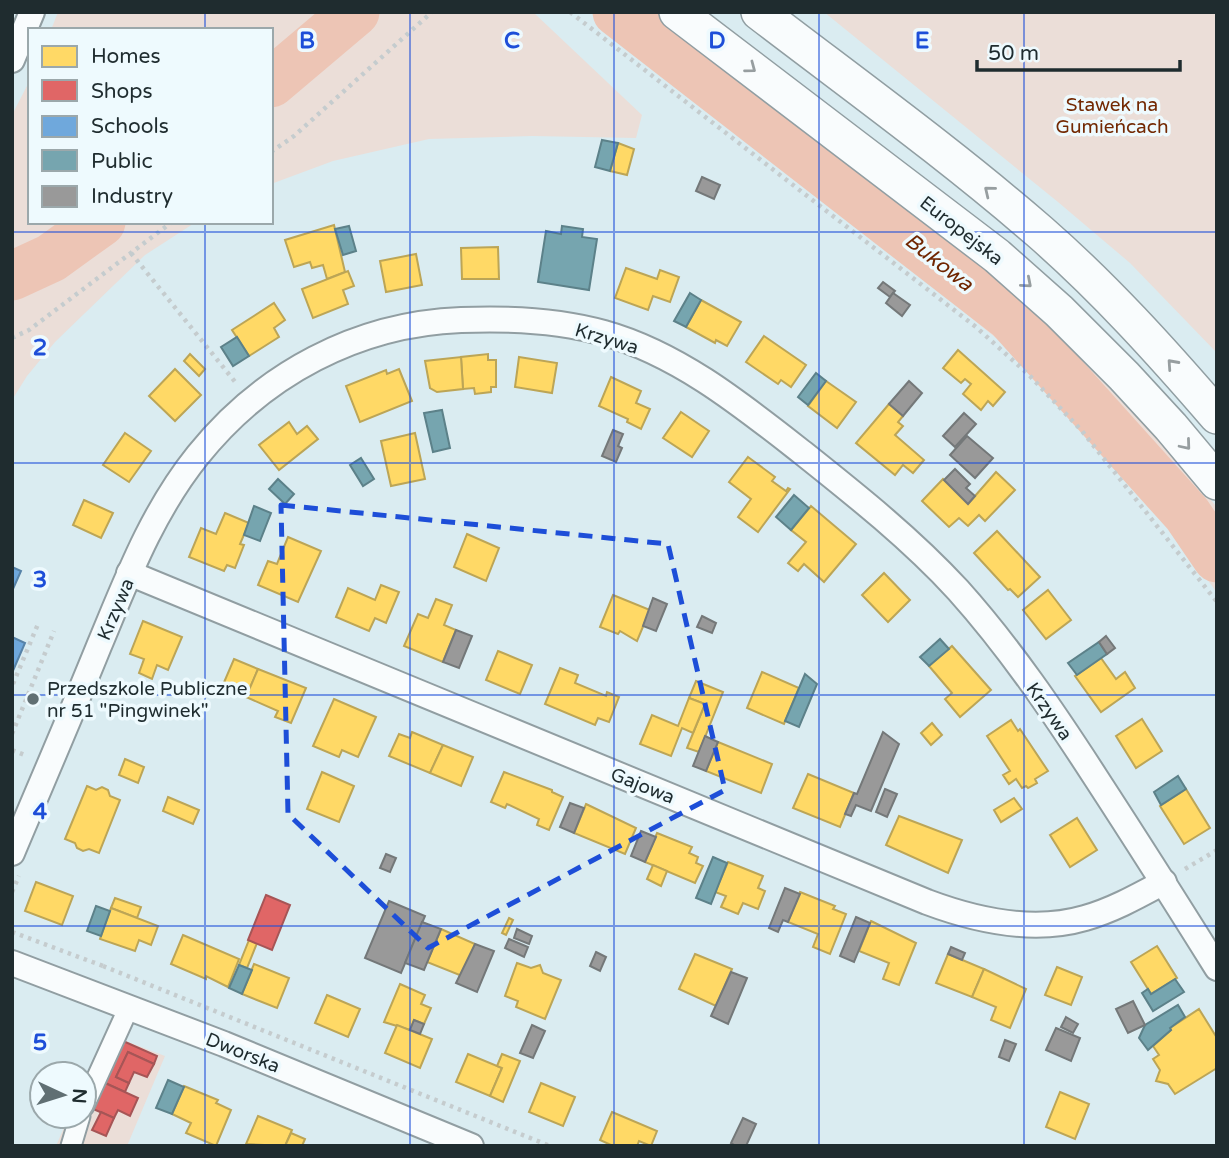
<svg xmlns="http://www.w3.org/2000/svg" width="1229" height="1158" font-family="'Varela Round',sans-serif">
  <style>
    .green { fill: #ebded8 }
    .homes { fill: #ffd966; stroke: #bca556; stroke-width: 2 }
    .shops { fill: #e06666; stroke: #a65556; stroke-width: 2 }
    .schools { fill: #6fa8dc; stroke: #5783a8; stroke-width: 2 }
    .public { fill: #76a5af; stroke: #5c8189; stroke-width: 2 }
    .industry { fill: #999; stroke: #747879; stroke-width: 2 }
    .lines { fill: none; stroke-linecap: round; stroke-linejoin: round }
    .river { stroke: #edc5b5; stroke-width: 49 }
    .pedestrian-casing { stroke: #919ea2; stroke-width: 23 }
    .minor-casing { stroke: #919ea2; stroke-width: 28 }
    .secondary-casing { stroke: #919ea2; stroke-width: 38 }
    .path { stroke: #c5ccce; stroke-width: 4.5; stroke-dasharray: 3.5 5; stroke-linecap: butt }
    .pedestrian { stroke: #f9fcfd; stroke-width: 19 }
    .minor { stroke: #f9fcfd; stroke-width: 24 }
    .secondary { stroke: #f9fcfd; stroke-width: 35 }
    .oneway { stroke: #979ea0 }
    .marked { fill: none; stroke: #1d4ed8; stroke-width: 5; stroke-dasharray: 14 9; stroke-linejoin: round }
    .grid { fill: none; stroke: #1d4ed8; stroke-width: 2; stroke-opacity: 0.55 }
    .poi-dot { fill: #606f73; stroke: #eefafe; stroke-width: 2.5 }
    .labels { text-anchor: middle; stroke-width: 7; stroke-linejoin: round; paint-order: stroke }
    .park-label { font-size: 19px; fill: #732903; stroke: #eefafe }
    .street-label { font-size: 19px; fill: #1f2c2f; stroke: #eefafe }
    .poi-label { font-size: 19px; fill: #1f2c2f; stroke: #eefafe; text-anchor: start }
    .water-label { font-size: 21px; font-style: italic; fill: #6f2500; stroke: #eefafe }
    .grid-label { font-size: 23px; text-anchor: middle; font-weight: bold; fill: #1d4ed8; stroke: #eefafe; stroke-width: 7; stroke-linejoin: round; paint-order: stroke }
  </style>
  <rect width="100%" height="100%" fill="#daecf1"/>
  <!-- green -->
  <g class="green">
    <polygon points="58,12 533,12 642,115 636,138 532,136 429,139 333,161 271,184 271,30 51,30"/>
    <polygon points="824,12 1217,12 1217,353 1130,263 1058,202"/>
    <polygon points="30,80 30,222 196,222 145,255 55,342 27,376 12,400 12,115"/>
    <polygon points="986,272 1060,337 1143,423 1217,507 1217,593 1117,453 1067,396 964,312"/>
    <polygon points="107,1034 165,1056 127,1146 56,1146 69,1116 84,1116"/>
  </g>
  <!-- homes -->
  <g class="homes">
    <polygon points="618,143 634,149 627,175 610,171"/>
    <polygon points="334,225 345,272 327,279 323,265 312,268 310,262 294,267 285,240"/>
    <polygon points="498,247 499,279 462,279 461,248"/>
    <polygon points="416,254 422,285 386,292 380,261"/>
    <polygon points="626,268 657,279 660,270 679,277 670,302 653,296 648,310 615,298"/>
    <polygon points="348,271 354,286 343,290 348,304 313,318 302,289"/>
    <polygon points="701,300 741,322 727,346 716,340 715,343 686,327"/>
    <polygon points="274,303 285,320 274,328 279,337 249,356 232,330"/>
    <polygon points="764,336 806,365 791,387 781,380 778,384 746,362"/>
    <polygon points="958,350 1005,392 993,406 988,401 981,410 963,394 971,384 965,379 961,383 943,368"/>
    <polygon points="190,354 205,369 199,376 184,361"/>
    <polygon points="488,354 488,360 496,360 496,387 491,387 491,392 475,394 474,388 463,389 461,357"/>
    <polygon points="461,357 463,389 437,392 430,388 425,361"/>
    <polygon points="519,357 557,363 552,393 515,387"/>
    <polygon points="175,369 201,395 175,421 149,396"/>
    <polygon points="399,369 412,401 360,422 346,386 386,370 387,374"/>
    <polygon points="611,377 641,391 636,403 650,409 641,429 627,422 628,419 599,406"/>
    <polygon points="826,381 856,402 837,428 808,406"/>
    <polygon points="889,404 903,416 898,422 903,426 895,435 924,460 913,473 903,465 895,475 856,443"/>
    <polygon points="681,412 709,431 692,457 663,438"/>
    <polygon points="289,422 297,434 307,426 318,439 279,470 259,445"/>
    <polygon points="125,433 151,451 129,482 103,465"/>
    <polygon points="415,433 425,479 391,486 381,441"/>
    <polygon points="748,457 775,477 772,481 786,491 788,488 790,489 758,532 738,517 751,499 729,482"/>
    <polygon points="996,472 1015,490 985,521 979,515 968,526 959,518 949,527 922,501 943,479 968,504"/>
    <polygon points="84,500 113,513 101,538 73,525"/>
    <polygon points="811,506 856,544 824,582 804,564 798,571 788,563 806,542 791,530"/>
    <polygon points="225,513 249,523 240,544 244,545 235,568 227,565 224,571 189,557 201,528 216,534"/>
    <polygon points="997,531 1040,577 1018,597 1010,589 1008,590 974,553"/>
    <polygon points="467,534 499,548 486,581 454,567"/>
    <polygon points="288,537 321,551 298,602 258,585 268,561 277,564"/>
    <polygon points="884,573 910,600 888,622 862,595"/>
    <polygon points="381,585 399,592 386,623 375,618 369,631 336,617 348,588 375,600"/>
    <polygon points="1048,590 1071,620 1046,639 1023,610"/>
    <polygon points="613,595 650,610 637,641 620,631 618,634 600,627"/>
    <polygon points="436,599 452,605 444,625 456,630 443,662 404,646 418,614 428,618"/>
    <polygon points="143,621 182,637 168,670 157,665 152,679 139,673 144,659 130,654"/>
    <polygon points="952,646 991,690 960,717 945,699 952,693 929,666"/>
    <polygon points="498,651 532,665 520,694 486,680"/>
    <polygon points="1101,658 1116,679 1125,672 1135,688 1101,712 1075,676"/>
    <polygon points="234,659 258,669 246,697 222,687"/>
    <polygon points="560,668 578,675 575,683 606,696 607,692 619,697 609,722 598,718 595,725 545,704"/>
    <polygon points="258,669 306,688 291,723 275,717 278,711 246,697"/>
    <polygon points="762,672 799,688 784,724 747,708"/>
    <polygon points="696,681 723,692 699,752 687,748 705,704 689,698"/>
    <polygon points="689,698 705,704 693,733 682,728 671,756 640,744 652,715 678,726"/>
    <polygon points="334,699 376,717 358,757 342,750 339,757 313,746"/>
    <polygon points="1142,719 1162,751 1136,768 1116,736"/>
    <polygon points="1011,720 1018,731 1020,729 1048,771 1035,779 1037,783 1028,788 1026,786 1022,788 1016,779 1009,784 1003,775 1010,771 987,736"/>
    <polygon points="932,723 942,735 931,745 921,733"/>
    <polygon points="412,732 443,745 430,773 389,756 399,734 410,738"/>
    <polygon points="718,742 772,764 761,793 706,771"/>
    <polygon points="443,745 473,757 461,786 430,773"/>
    <polygon points="125,759 144,767 138,783 119,775"/>
    <polygon points="322,772 354,786 339,822 307,809"/>
    <polygon points="504,772 552,790 552,792 563,797 549,830 537,825 539,819 507,804 505,808 491,802"/>
    <polygon points="808,774 854,793 840,827 793,808"/>
    <polygon points="87,786 96,790 102,787 108,790 110,796 120,800 99,853 89,849 83,851 77,848 75,843 65,839"/>
    <polygon points="1186,789 1210,828 1184,844 1160,806"/>
    <polygon points="168,797 199,810 193,824 163,811"/>
    <polygon points="1014,798 1022,809 1001,822 994,810"/>
    <polygon points="586,804 636,828 625,854 574,833"/>
    <polygon points="899,816 962,840 948,873 886,845"/>
    <polygon points="1077,818 1097,850 1070,867 1050,835"/>
    <polygon points="657,833 692,847 689,853 698,857 696,863 703,866 695,883 645,862"/>
    <polygon points="728,862 763,876 758,888 765,891 758,909 743,903 738,914 721,907 726,896 715,892"/>
    <polygon points="653,865 667,871 661,886 647,879"/>
    <polygon points="36,882 73,896 62,925 25,911"/>
    <polygon points="800,892 835,906 833,909 846,914 830,954 813,947 818,934 788,922"/>
    <polygon points="115,898 141,907 137,918 111,908"/>
    <polygon points="111,908 158,926 151,945 139,940 135,951 100,939"/>
    <polygon points="509,918 513,920 506,935 502,933"/>
    <polygon points="871,921 916,943 899,985 883,979 889,963 859,951"/>
    <polygon points="441,929 475,944 462,976 427,962"/>
    <polygon points="183,935 239,959 228,987 206,976 206,979 171,964"/>
    <polygon points="249,940 257,943 247,968 239,965"/>
    <polygon points="1157,946 1177,978 1151,994 1131,962"/>
    <polygon points="695,954 732,969 716,1006 679,989"/>
    <polygon points="948,954 984,969 972,997 936,983"/>
    <polygon points="517,963 531,968 540,965 543,973 561,980 545,1019 516,1007 518,1001 505,996"/>
    <polygon points="254,964 289,978 277,1008 242,994"/>
    <polygon points="1057,967 1082,977 1071,1005 1045,995"/>
    <polygon points="984,969 1026,989 1010,1028 991,1020 996,1007 972,997"/>
    <polygon points="400,984 425,995 421,1004 431,1008 424,1024 414,1020 410,1030 384,1022"/>
    <polygon points="327,995 360,1009 348,1037 315,1023"/>
    <polygon points="1199,1009 1217,1038 1217,1068 1175,1094 1168,1084 1156,1081 1160,1070 1153,1059 1159,1055 1153,1046 1171,1030 1170,1028"/>
    <polygon points="397,1025 432,1039 420,1068 385,1053"/>
    <polygon points="468,1054 502,1068 490,1096 456,1082"/>
    <polygon points="502,1054 520,1061 503,1102 490,1096 502,1068 497,1066"/>
    <polygon points="541,1083 575,1097 563,1126 529,1112"/>
    <polygon points="184,1086 218,1100 216,1103 231,1110 216,1146 186,1133 191,1123 172,1114"/>
    <polygon points="1060,1092 1089,1104 1075,1139 1046,1127"/>
    <polygon points="612,1112 657,1131 651,1146 639,1141 637,1146 613,1146 600,1140"/>
    <polygon points="258,1116 292,1130 285,1146 246,1144"/>
    <polygon points="291,1133 305,1139 302,1146 285,1146"/>
  </g>
  <!-- shops -->
  <g class="shops">
    <polygon points="266,895 290,905 272,950 248,940"/>
    <polygon points="123,1041 157,1056 154,1064 128,1052 116,1077 129,1083 125,1092 105,1083"/>
    <polygon points="128,1052 154,1064 147,1077 134,1072 129,1083 116,1077"/>
    <polygon points="105,1083 138,1098 130,1116 118,1110 114,1118 93,1109"/>
    <polygon points="101,1112 114,1118 106,1136 92,1130"/>
  </g>
  <!-- schools -->
  <g class="schools">
    <polygon points="12,567 21,571 13,589 12,589"/>
    <polygon points="12,637 25,643 12,673"/>
  </g>
  <!-- public -->
  <g class="public">
    <polygon points="602,140 618,143 610,171 595,167"/>
    <polygon points="349,226 356,251 343,255 335,229"/>
    <polygon points="562,226 583,229 582,237 597,239 589,290 538,282 546,231 561,234"/>
    <polygon points="690,293 701,300 686,327 674,321"/>
    <polygon points="237,337 249,356 233,366 221,347"/>
    <polygon points="816,373 826,381 808,405 798,397"/>
    <polygon points="442,410 450,448 433,452 424,413"/>
    <polygon points="361,458 374,479 363,486 350,465"/>
    <polygon points="278,479 294,494 285,504 269,489"/>
    <polygon points="794,495 809,508 791,530 776,517"/>
    <polygon points="254,506 271,513 260,541 244,535"/>
    <polygon points="940,639 949,649 929,666 920,657"/>
    <polygon points="1099,642 1107,654 1077,675 1068,663"/>
    <polygon points="805,674 817,684 799,727 785,721"/>
    <polygon points="1178,776 1186,789 1161,805 1154,792"/>
    <polygon points="713,857 727,863 711,904 696,898"/>
    <polygon points="96,906 110,911 101,936 87,931"/>
    <polygon points="239,965 252,970 242,994 229,988"/>
    <polygon points="1175,979 1184,992 1153,1011 1142,993 1148,989 1151,994"/>
    <polygon points="1178,1005 1185,1017 1170,1028 1171,1030 1148,1050 1139,1038 1145,1025"/>
    <polygon points="168,1080 184,1087 172,1114 156,1108"/>
  </g>
  <!-- industry -->
  <g class="industry">
    <polygon points="702,177 720,185 714,199 696,191"/>
    <polygon points="883,282 895,291 890,297 878,288"/>
    <polygon points="893,293 910,305 902,316 886,303"/>
    <polygon points="909,381 922,393 903,416 889,404"/>
    <polygon points="964,413 976,424 955,447 943,436"/>
    <polygon points="613,430 623,434 618,446 622,448 616,462 602,456"/>
    <polygon points="967,436 993,458 975,478 950,455"/>
    <polygon points="955,469 970,484 966,488 975,496 968,504 944,480"/>
    <polygon points="653,598 667,604 656,631 643,626"/>
    <polygon points="702,616 716,623 712,633 697,627"/>
    <polygon points="456,630 472,636 459,668 443,662"/>
    <polygon points="1106,636 1115,648 1107,654 1099,642"/>
    <polygon points="883,732 899,744 871,811 856,805 851,816 845,814 854,793 857,794"/>
    <polygon points="705,736 718,742 706,771 693,766"/>
    <polygon points="885,789 897,794 887,817 876,812"/>
    <polygon points="570,803 584,808 574,833 560,827"/>
    <polygon points="641,831 656,837 645,862 631,856"/>
    <polygon points="386,854 396,858 390,872 380,868"/>
    <polygon points="785,888 800,894 788,922 783,920 778,932 769,928"/>
    <polygon points="389,901 425,916 401,973 365,958"/>
    <polygon points="856,917 870,923 854,962 840,956"/>
    <polygon points="422,922 441,929 424,970 405,963"/>
    <polygon points="517,929 532,936 529,944 514,938"/>
    <polygon points="509,939 528,947 524,957 505,948"/>
    <polygon points="475,944 494,951 477,992 456,983"/>
    <polygon points="951,947 965,953 962,960 948,954"/>
    <polygon points="596,952 606,957 600,971 590,966"/>
    <polygon points="731,972 747,978 728,1024 711,1016"/>
    <polygon points="1133,1001 1145,1025 1128,1033 1116,1009"/>
    <polygon points="1066,1017 1078,1024 1073,1033 1061,1027"/>
    <polygon points="414,1020 424,1024 420,1034 410,1030"/>
    <polygon points="532,1025 545,1031 533,1058 520,1053"/>
    <polygon points="1056,1028 1080,1038 1071,1061 1046,1050"/>
    <polygon points="1005,1040 1016,1044 1009,1061 999,1057"/>
    <polygon points="743,1118 756,1124 746,1146 736,1146 731,1143"/>
  </g>
  <g class="lines">
    <!-- river -->
    <g class="river">
      <polyline points="617,12 1010,317 1187,514 1217,558"/>
      <polyline points="271,83 355,12"/>
      <polyline points="12,276 51,258 101,222"/>
    </g>
    <!-- pedestrian casing -->
    <g class="pedestrian-casing">
      <g id="pedestrian">
        <polyline points="84,1106 129,1007"/>
        <polyline points="71,1146 80,1116"/>
      </g>
    </g>
    <!-- minor casing -->
    <g class="minor-casing">
      <g id="minor">
        <polyline points="12,60 32,12"/>
        <path d="M129 573 927 902C975 920 1034 933 1085 918 1113 910 1138 896 1164 882"/>
        <path d="M12 853C41 784 71 715 99 646 127 579 152 512 198 455 263 374 357 324 461 320 509 318 558 320 604 333 679 354 743 406 803 453 857 496 911 539 958 590 1010 648 1054 713 1096 778 1137 841 1177 904 1217 968"/>
        <polyline points="12,963 224,1044 471,1146"/>
      </g>
    </g>
    <!-- secondary casing -->
    <g class="secondary-casing">
      <g id="secondary">
        <polyline points="677,12 997,256 1059,311 1124,376 1171,427 1217,482"/>
        <path d="M759 12C853 84 950 154 1040 232 1104 288 1161 351 1217 416"/>
      </g>
    </g>
    <!-- path -->
    <g class="path">
      <polyline points="570,12 976,327 1029,375 1082,431 1217,602"/>
      <polyline points="271,152 294,136 432,12"/>
      <polyline points="131,253 236,383"/>
      <polyline points="12,338 29,330 172,222"/>
      <polyline points="13,684 38,624"/>
      <polyline points="12,734 54,631"/>
      <polyline points="12,750 27,756"/>
      <polyline points="1185,869 1217,850"/>
      <polyline points="12,892 19,876"/>
      <polyline points="12,932 103,966"/>
      <polyline points="103,966 550,1146"/>
    </g>
    <!-- pedestrian -->
    <use href="#pedestrian" class="pedestrian"/>
    <!-- minor -->
    <use href="#minor" class="minor"/>
    <!-- secondary -->
    <use href="#secondary" class="secondary"/>
  </g>
  <!-- one-way arrows -->
  <defs><path id="oneway-chevron" d="M-2-3.5L2.5 0L-2 3.5" fill="none" stroke-width="1.6" stroke-linecap="round" stroke-linejoin="round" transform="scale(1.75)"/></defs>
  <g class="oneway">
    <use href="#oneway-chevron" transform="translate(751 68) rotate(37)"/>
    <use href="#oneway-chevron" transform="translate(989 191) rotate(-141)"/>
    <use href="#oneway-chevron" transform="translate(1027 283) rotate(41)"/>
    <use href="#oneway-chevron" transform="translate(1172 364) rotate(-132)"/>
    <use href="#oneway-chevron" transform="translate(1186 445) rotate(50)"/>
  </g>
  <!-- marked area -->
  <path class="marked" d="M281 505 668 544 725 790 428 948 288 814Z"/>
  <!-- grid -->
  <path class="grid" d="M205 12V30M410 12V1146M614 12V1146M819 12V1146M1024 12V1146M205 222V1146M12 232H1217M12 463H1217M12 695H1217M12 926H1217"/>
  <!-- markers -->
  <circle class="poi-dot" cx="33" cy="699" r="7"/>
  <g class="labels">
    <!-- park labels -->
    <g class="park-label">
      <text x="1112" y="111">Stawek na<tspan x="1112" dy="22">Gumieńcach</tspan></text>
    </g>
    <!-- street labels -->
    <g class="street-label">
      <text transform="translate(962 230) rotate(38)" y="7">Europejska</text>
      <text transform="translate(607 338) rotate(17)" y="7">Krzywa</text>
      <text transform="translate(115 609) rotate(-67)" y="7">Krzywa</text>
      <text transform="translate(1050 711) rotate(55)" y="7">Krzywa</text>
      <text transform="translate(643 785) rotate(22)" y="7">Gajowa</text>
      <text transform="translate(243 1052) rotate(22)" y="7">Dworska</text>
    </g>
    <!-- poi labels -->
    <g class="poi-label">
      <text x="47" y="695">Przedszkole Publiczne<tspan x="47" dy="22">nr 51 "Pingwinek"</tspan></text>
    </g>
    <!-- water labels -->
    <g class="water-label">
      <text transform="translate(939 262) rotate(38)" y="7">Bukowa</text>
    </g>
  </g>
  <g class="grid-label">
    <text x="307" y="48">B</text>
    <text x="512" y="48">C</text>
    <text x="717" y="48">D</text>
    <text x="922" y="48">E</text>
    <text x="40" y="355">2</text>
    <text x="40" y="587">3</text>
    <text x="40" y="819">4</text>
    <text x="40" y="1050">5</text>
  </g>
  <!-- border -->
  <rect width="1229" height="1158" fill="none" stroke="#1f2c2f" stroke-width="28"/>
  <!-- legend -->
  <rect x="28" y="28" width="245" height="196" fill="#eefafe" stroke="#9ba8ab" stroke-width="2"/>
  <rect x="42" y="46" width="35" height="21" fill="#ffd966" stroke="#9ba8ab" stroke-width="2"/>
  <text x="91" y="63" font-size="21" fill="#1f2c2f">Homes</text>
  <rect x="42" y="80" width="35" height="21" fill="#e06666" stroke="#9ba8ab" stroke-width="2"/>
  <text x="91" y="98" font-size="21" fill="#1f2c2f">Shops</text>
  <rect x="42" y="116" width="35" height="21" fill="#6fa8dc" stroke="#9ba8ab" stroke-width="2"/>
  <text x="91" y="133" font-size="21" fill="#1f2c2f">Schools</text>
  <rect x="42" y="150" width="35" height="21" fill="#76a5af" stroke="#9ba8ab" stroke-width="2"/>
  <text x="91" y="168" font-size="21" fill="#1f2c2f">Public</text>
  <rect x="42" y="186" width="35" height="21" fill="#999999" stroke="#9ba8ab" stroke-width="2"/>
  <text x="91" y="203" font-size="21" fill="#1f2c2f">Industry</text>
  <!-- north arrow -->
  <g transform="translate(63 1095) rotate(94)"><circle r="33" fill="#eefafe" stroke="#9ba8ab" stroke-width="2"/>
  <path d="M0-5L12 26L0 18L-12 26Z" fill="#606f73"/>
  <text y="-10" font-size="19" font-weight="bold" text-anchor="middle" fill="#1f2c2f">N</text>
  </g>
  <!-- scale -->
  <path d="M977 60v10h203v-10" fill="none" stroke="#1f2c2f" stroke-width="3.5"/>
  <text x="988" y="60" font-size="21" fill="#1f2c2f" stroke="#eefafe" stroke-width="5" paint-order="stroke">50 m</text>
</svg>
